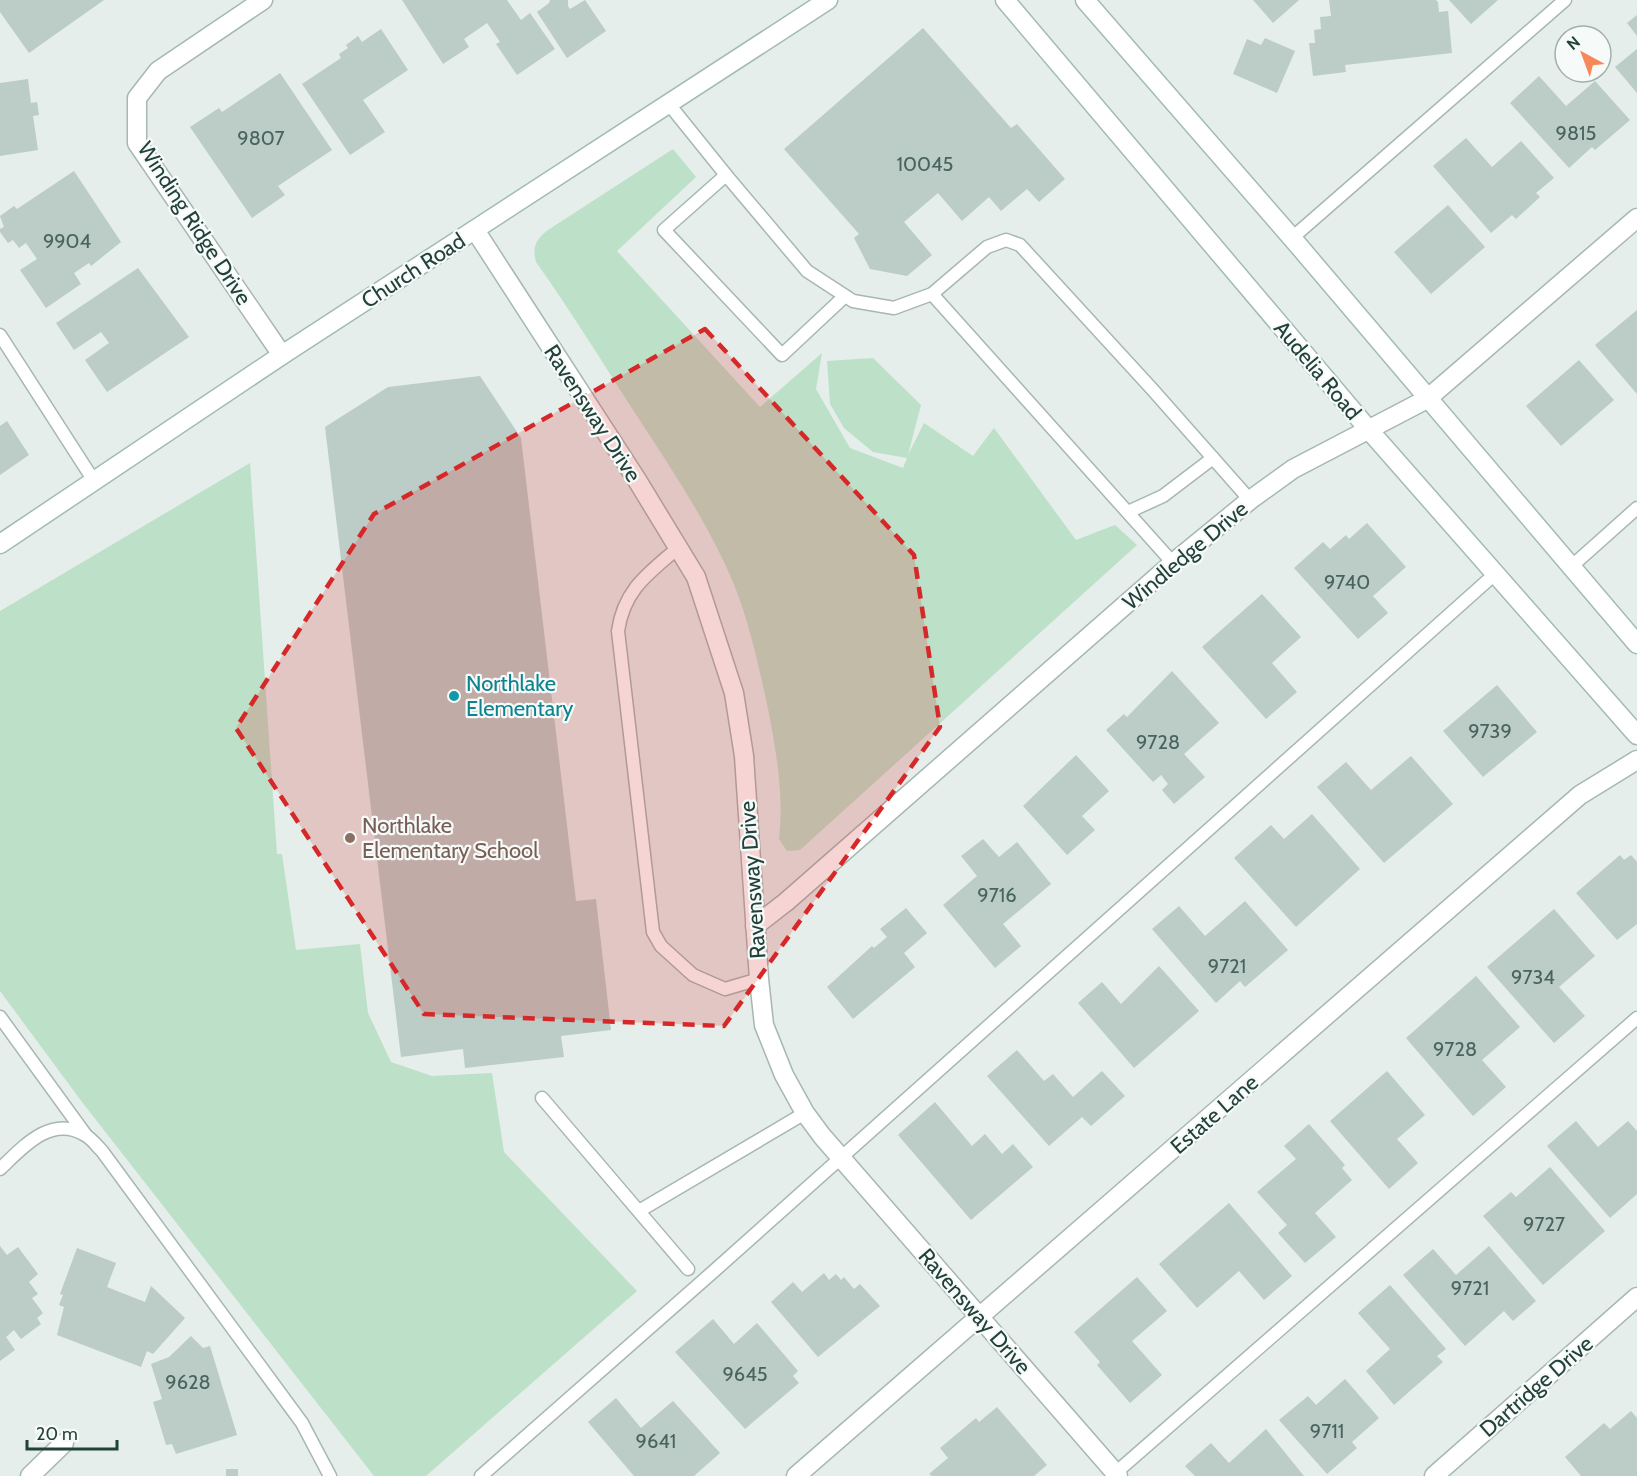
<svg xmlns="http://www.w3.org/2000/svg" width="1637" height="1476" font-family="Cabin,sans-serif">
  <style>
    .green { fill: #bde0c8 }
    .building { fill: #bcccc7 }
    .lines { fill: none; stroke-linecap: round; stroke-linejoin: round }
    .lane-casing { stroke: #a7b7b2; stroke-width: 15 }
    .street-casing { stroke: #a7b7b2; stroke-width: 21 }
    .secondary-casing { stroke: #a2bbb3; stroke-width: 21 }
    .lane { stroke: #fff; stroke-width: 12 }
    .street { stroke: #fff; stroke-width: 18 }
    .secondary { stroke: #fff; stroke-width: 18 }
    .marked { fill: #d62828; fill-opacity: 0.2; stroke: #d62828; stroke-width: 4.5; stroke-dasharray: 12 8; stroke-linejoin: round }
    .culture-dot { fill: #0f9aa8; stroke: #f6faf8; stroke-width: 2 }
    .education-dot { fill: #8d6e63; stroke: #f6faf8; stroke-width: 2 }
    .labels { text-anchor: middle; stroke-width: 4.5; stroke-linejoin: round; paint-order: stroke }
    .number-label { font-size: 20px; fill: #49645e }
    .street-label { font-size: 22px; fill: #23413b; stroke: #f6faf8 }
    .culture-label { font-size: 22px; fill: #0d838f; stroke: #f6faf8; text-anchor: start }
    .education-label { font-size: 22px; fill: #785e54; stroke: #f6faf8; text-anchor: start }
  </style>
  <rect width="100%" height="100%" fill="#e5eeea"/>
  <!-- green -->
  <g class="green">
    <path d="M673 149 696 177 617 251 760 407 822 353 816 389 850 448 903 468 907 458 873 452 844 428 830 404 827 361 873 358 921 405 908 455 924 423 973 456 994 428 1076 540 1115 525 1137 545 800 850 787 851 779 839C784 793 776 749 767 704 758 663 749 621 733 582 707 521 669 465 633 410 601 360 570 310 536 262 532 247 536 239 548 230Z"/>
    <polygon points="250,463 277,854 282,854 296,950 360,944 368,1013 391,1062 432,1076 492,1073 504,1152 637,1291 426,1476 374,1476 82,1102 0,991 0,611"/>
  </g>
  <!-- building -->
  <g class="building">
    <polygon points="0,0 104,0 29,53 0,12"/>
    <polygon points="402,0 507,0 521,20 530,13 555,49 517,75 496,44 500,42 487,23 464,39 469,47 443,64"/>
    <polygon points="550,0 568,0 568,6 570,9 585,0 606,31 567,58 537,12 549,3"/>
    <polygon points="1253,0 1299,0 1273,23"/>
    <polygon points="1329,0 1436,0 1438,2 1439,12 1448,11 1452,53 1345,65 1346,72 1313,76 1309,43 1315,43 1314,30 1321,29 1320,17 1331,16"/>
    <polygon points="1449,0 1498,0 1471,24"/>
    <polygon points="1637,15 1637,36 1627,23"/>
    <polygon points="923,28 1011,128 1017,124 1065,179 1039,202 1027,189 1001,211 989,197 962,221 938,193 904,222 932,255 907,276 870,269 854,238 859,234 784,149"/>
    <polygon points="381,29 408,70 363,100 385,132 350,155 302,84 341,58 339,54 348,48 346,45 358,36 362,42"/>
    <polygon points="1265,38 1295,51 1277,93 1233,74 1247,39 1261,45"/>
    <polygon points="1637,49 1637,93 1615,67"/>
    <polygon points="280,73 332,150 278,186 285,195 252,218 190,127 219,108 222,112"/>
    <polygon points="1539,76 1566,106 1595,81 1630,120 1595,150 1592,147 1569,168 1510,103"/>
    <polygon points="28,79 31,103 37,102 39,115 33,116 38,150 0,156 0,83"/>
    <polygon points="1466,138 1492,167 1521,141 1554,178 1536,193 1540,197 1516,219 1512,215 1491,233 1433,166"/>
    <polygon points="74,171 121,242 91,266 89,263 74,273 81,284 46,308 20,270 37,259 26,243 19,248 13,240 8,243 0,232 0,229 4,227 0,216 14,206 17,209"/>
    <polygon points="1448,205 1485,247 1431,294 1394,252"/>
    <polygon points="138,268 189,337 107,392 85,360 109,343 101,332 74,350 56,323"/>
    <polygon points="1637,310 1637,394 1595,345"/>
    <polygon points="1579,360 1614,400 1561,446 1526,406"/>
    <polygon points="480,376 521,438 576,901 596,899 611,1030 561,1036 564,1057 465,1068 463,1049 401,1057 325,427 388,387"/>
    <polygon points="7,421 29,455 0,475 0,426"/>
    <polygon points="1367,523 1406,567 1373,596 1388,613 1358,639 1294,568 1323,542 1330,549 1346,535 1349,539"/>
    <polygon points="1262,594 1301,637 1272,663 1297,692 1266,719 1202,647"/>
    <polygon points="1172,671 1219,723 1184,754 1205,777 1174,804 1162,790 1168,784 1161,775 1153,782 1106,730 1124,714 1127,717"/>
    <polygon points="1497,685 1537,732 1483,777 1443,731"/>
    <polygon points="1076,755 1109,791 1082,816 1095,830 1067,855 1023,806"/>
    <polygon points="1411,756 1453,804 1384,863 1317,787 1346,762 1371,790"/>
    <polygon points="1312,814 1360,869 1296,927 1234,858 1271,825 1284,839"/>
    <polygon points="983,839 999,857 1017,842 1051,884 1003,924 1021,946 995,968 943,905 977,876 961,856"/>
    <polygon points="1620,855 1624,860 1631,855 1637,862 1637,924 1617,940 1576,893"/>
    <polygon points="1245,901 1288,950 1245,987 1240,981 1216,1003 1152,929 1179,906 1205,936"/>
    <polygon points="906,908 927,933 904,953 915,967 853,1019 827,987 872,946 874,948 887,937 880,929"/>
    <polygon points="1554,909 1595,956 1559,987 1585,1016 1554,1043 1487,967"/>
    <polygon points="1159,966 1199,1011 1134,1068 1078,1003 1102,982 1121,1004"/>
    <polygon points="1476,976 1520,1027 1482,1060 1506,1087 1473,1116 1406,1038"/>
    <polygon points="1017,1050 1044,1081 1053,1074 1073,1097 1102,1071 1125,1096 1091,1126 1082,1117 1049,1146 987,1076"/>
    <polygon points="1387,1071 1425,1115 1397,1139 1418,1163 1389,1189 1330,1121"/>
    <polygon points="935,1102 972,1146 985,1134 1002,1154 1013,1144 1033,1167 971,1220 898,1135"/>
    <polygon points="1576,1121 1598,1147 1628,1121 1637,1131 1637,1194 1610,1218 1547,1146"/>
    <polygon points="1309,1124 1345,1165 1342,1168 1352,1180 1315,1213 1336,1237 1305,1263 1278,1233 1287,1225 1257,1192 1296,1159 1284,1146"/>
    <polygon points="1550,1167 1605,1231 1543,1285 1483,1216 1511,1192 1516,1197"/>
    <polygon points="1229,1203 1292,1276 1264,1300 1239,1271 1197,1308 1159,1264"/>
    <polygon points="0,1246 7,1255 18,1247 38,1274 29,1282 38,1294 32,1298 43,1313 37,1318 41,1324 21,1339 14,1330 6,1337 15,1350 0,1361"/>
    <polygon points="1489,1246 1536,1301 1513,1321 1504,1311 1465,1346 1403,1275 1433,1249 1456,1275"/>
    <polygon points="77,1248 116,1263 107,1287 145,1302 151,1286 185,1318 153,1354 147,1351 141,1367 57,1335 64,1307 59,1305 63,1295 60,1294"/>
    <polygon points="824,1273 829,1280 836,1274 841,1280 844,1277 854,1289 860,1284 880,1306 818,1357 771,1302 793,1282 802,1292"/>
    <polygon points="1137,1277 1167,1311 1132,1341 1162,1375 1130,1403 1097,1365 1100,1362 1074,1332"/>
    <polygon points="1390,1285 1446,1349 1437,1356 1443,1362 1394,1405 1366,1371 1390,1349 1358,1313"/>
    <polygon points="713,1319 734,1344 757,1323 798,1371 793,1376 799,1383 745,1429 675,1352"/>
    <polygon points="191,1336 203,1348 210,1346 237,1435 176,1454 172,1444 166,1445 153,1402 162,1399 151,1364 169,1357"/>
    <polygon points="1345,1379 1379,1418 1352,1442 1357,1448 1327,1474 1279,1420 1308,1396 1316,1405"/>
    <polygon points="616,1398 641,1428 673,1401 720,1453 694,1476 634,1476 588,1422"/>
    <polygon points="997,1407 1047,1465 1034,1476 932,1476 929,1474 948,1458 940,1448 976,1418 979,1422"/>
    <polygon points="1631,1411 1637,1418 1637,1476 1581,1476 1565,1457 1604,1423 1610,1429"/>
    <polygon points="1266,1429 1304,1476 1195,1476 1185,1466 1211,1443 1229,1463"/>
    <rect x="226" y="1469" width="12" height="7"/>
  </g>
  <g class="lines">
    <!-- lane casing -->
    <g class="lane-casing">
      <g id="lane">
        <polyline points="668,103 726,175 807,271 853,301 894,308 932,294 987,247 1006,240 1020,245 1152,389 1250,500"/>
        <polyline points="726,175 664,230 782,355 845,296"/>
        <polyline points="1292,238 1565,0"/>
        <polyline points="932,294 1173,563"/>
        <polyline points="0,335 94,481"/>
        <polyline points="1128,512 1163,496 1213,458"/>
        <path d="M679 547C649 573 624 589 618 631L653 932 661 946 693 975 725 989 759 979"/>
        <polyline points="1572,566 1637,508"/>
        <polyline points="0,1017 85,1134"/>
        <polyline points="542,1098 688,1269"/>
        <path d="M0 1169C22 1148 51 1114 85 1135 91 1138 97 1146 102 1151L302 1423 330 1476"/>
        <polyline points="639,1211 805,1113"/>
        <polyline points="481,1476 714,1271 1496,573"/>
        <polyline points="1112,1476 1637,1018"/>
      </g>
    </g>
    <!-- street casing -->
    <g class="street-casing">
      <g id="street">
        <polyline points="263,0 158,71 137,98 137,143 282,355"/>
        <polyline points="475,230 637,480 696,577 734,693 744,756 759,979 764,1025 784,1075 805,1113 822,1136 1118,1476"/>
        <polyline points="755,926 786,902 1173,563 1250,500 1293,469 1427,399 1637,218"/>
        <polyline points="30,1476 64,1443"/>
        <polyline points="796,1476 1580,795 1637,760"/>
        <polyline points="1434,1476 1637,1297"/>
      </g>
    </g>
    <!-- secondary casing -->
    <g class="secondary-casing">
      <g id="secondary">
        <polyline points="1005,0 1369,430 1637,735"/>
        <polyline points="1085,0 1292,238 1637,644"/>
        <polyline points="0,544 282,355 828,0"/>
      </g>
    </g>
    <!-- lane -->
    <use href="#lane" class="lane"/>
    <!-- street -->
    <use href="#street" class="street"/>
    <!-- secondary -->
    <use href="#secondary" class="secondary"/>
  </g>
  <!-- marked area -->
  <path class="marked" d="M705 329 914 555 940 727 724 1026 424 1014 236 728 374 514Z"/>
  <!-- markers -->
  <circle class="culture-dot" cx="454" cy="696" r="6"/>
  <circle class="education-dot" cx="350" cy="838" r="6"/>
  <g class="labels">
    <!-- number labels -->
    <g class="number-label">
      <text x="1576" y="140">9815</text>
      <text x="261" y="145">9807</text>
      <text x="925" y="171">10045</text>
      <text x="67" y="248">9904</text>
      <text x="1347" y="589">9740</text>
      <text x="1490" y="738">9739</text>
      <text x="1158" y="749">9728</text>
      <text x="997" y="902">9716</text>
      <text x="1227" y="973">9721</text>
      <text x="1533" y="984">9734</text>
      <text x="1455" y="1056">9728</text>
      <text x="1544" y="1231">9727</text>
      <text x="1470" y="1295">9721</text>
      <text x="745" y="1381">9645</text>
      <text x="188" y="1389">9628</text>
      <text x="1327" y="1438">9711</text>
      <text x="656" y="1448">9641</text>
    </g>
    <!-- street labels -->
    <g class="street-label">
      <text transform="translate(195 223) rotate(57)" y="8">Winding Ridge Drive</text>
      <text transform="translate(413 270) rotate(-33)" y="8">Church Road</text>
      <text transform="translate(1318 370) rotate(50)" y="8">Audelia Road</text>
      <text transform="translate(593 413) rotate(57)" y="8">Ravensway Drive</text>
      <text transform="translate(1185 555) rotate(-40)" y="8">Windledge Drive</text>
      <text transform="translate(752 880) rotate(-94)" y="8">Ravensway Drive</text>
      <text transform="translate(1214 1114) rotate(-41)" y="8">Estate Lane</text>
      <text transform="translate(975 1311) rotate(49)" y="8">Ravensway Drive</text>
      <text transform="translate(1536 1386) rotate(-41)" y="8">Dartridge Drive</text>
    </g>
    <!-- culture labels -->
    <g class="culture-label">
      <text x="466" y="691">Northlake<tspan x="466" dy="25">Elementary</tspan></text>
    </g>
    <!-- education labels -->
    <g class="education-label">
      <text x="362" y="833">Northlake<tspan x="362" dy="25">Elementary School</tspan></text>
    </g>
  </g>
  <!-- north arrow -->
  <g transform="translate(1583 54) rotate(319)"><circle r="28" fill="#f6faf8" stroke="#a2b0ac" stroke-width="1.5"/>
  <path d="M0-4.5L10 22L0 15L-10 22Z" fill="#f78859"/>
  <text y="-9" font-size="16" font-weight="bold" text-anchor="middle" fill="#23413b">N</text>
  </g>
  <!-- scale -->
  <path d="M27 1440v9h90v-9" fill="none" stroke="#23413b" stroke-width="3"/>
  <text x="36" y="1440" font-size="18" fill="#23413b" stroke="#f6faf8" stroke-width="4.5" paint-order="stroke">20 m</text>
</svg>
